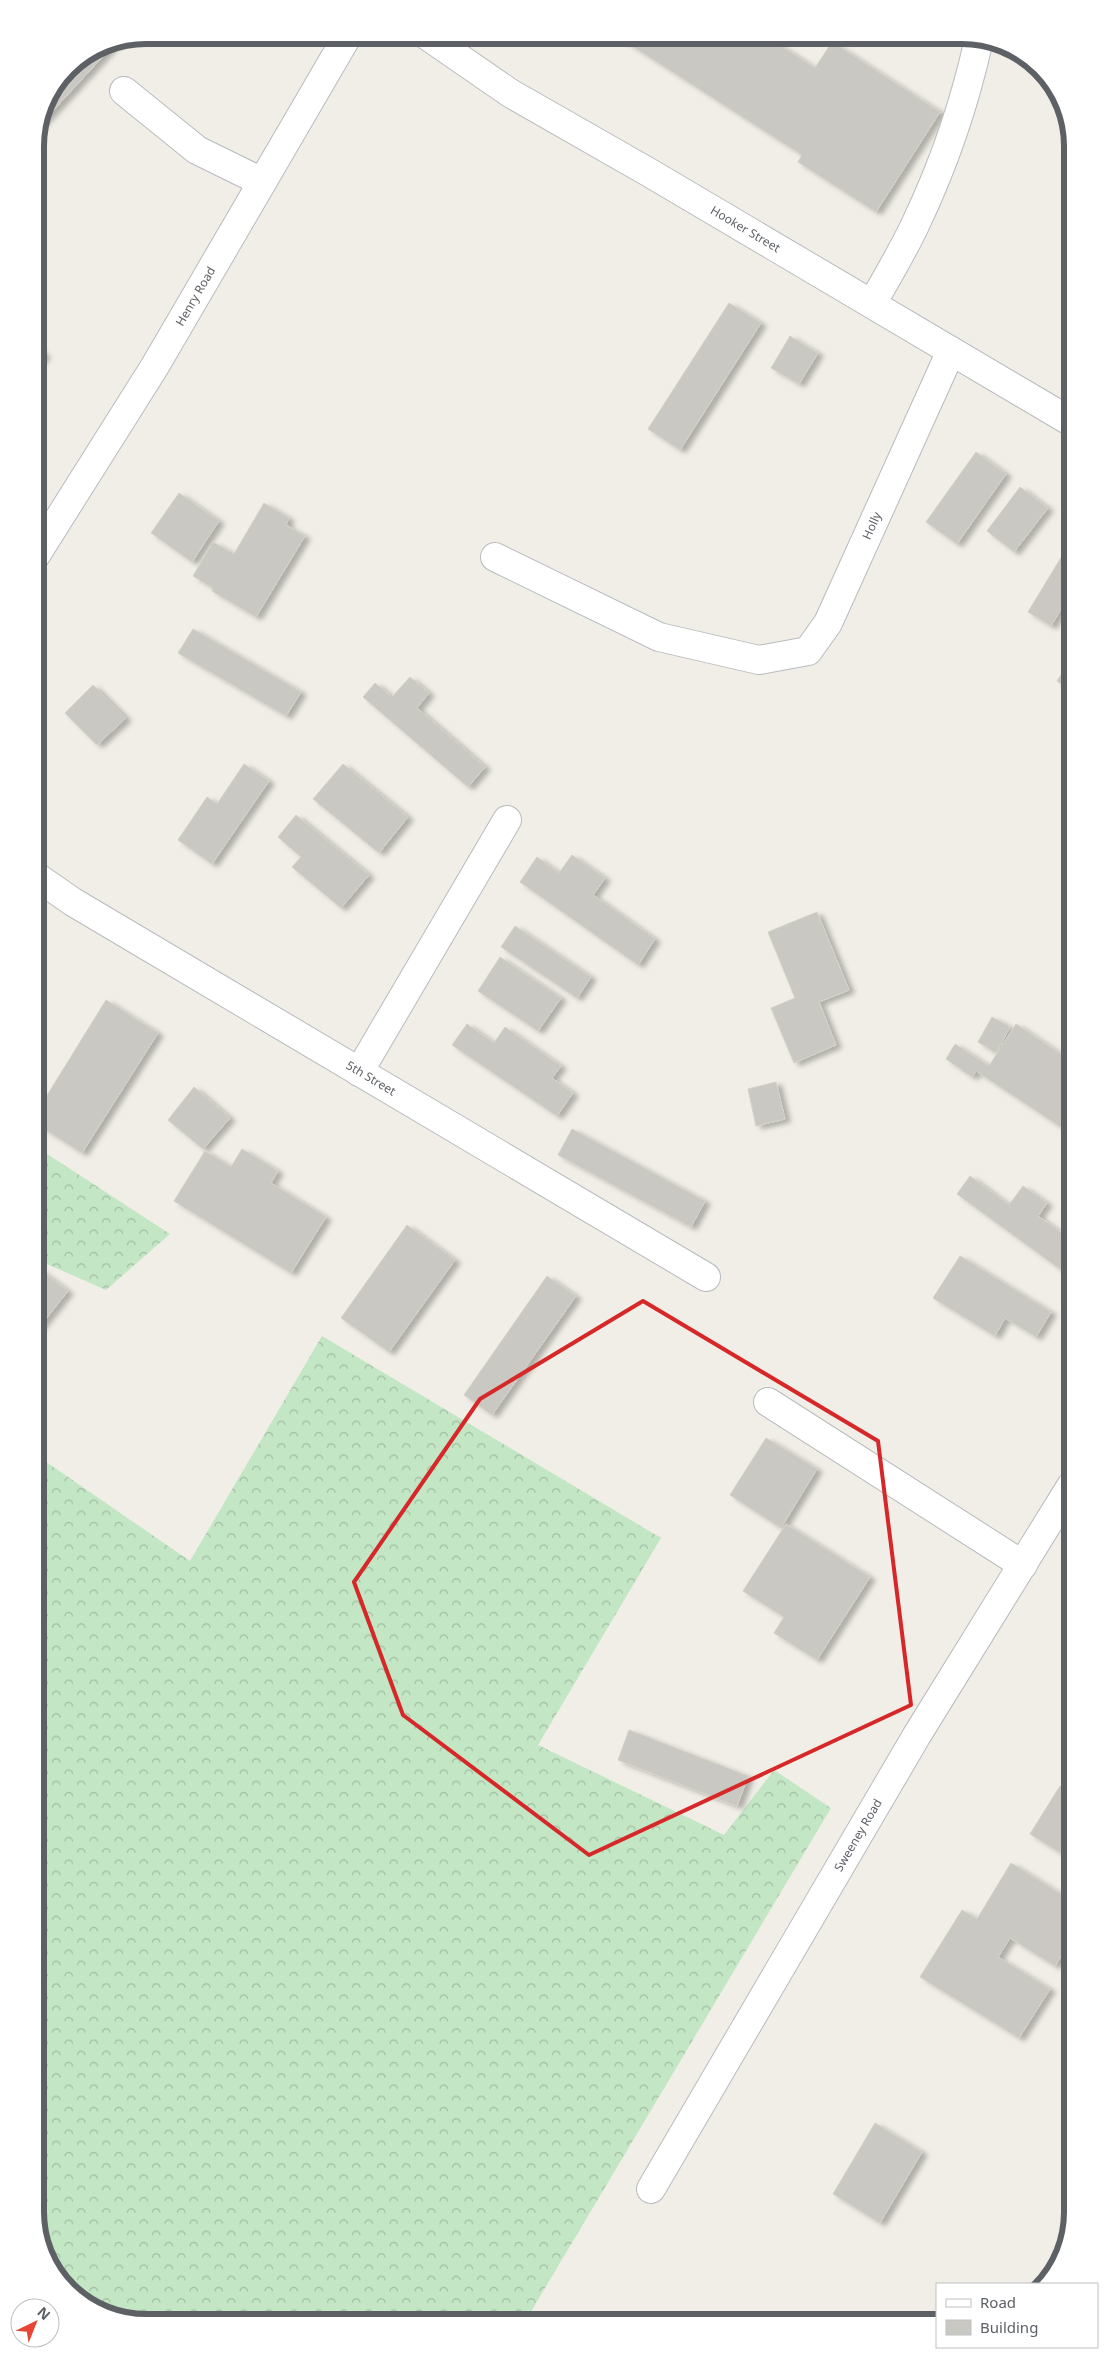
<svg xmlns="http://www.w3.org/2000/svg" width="1108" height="2358" font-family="'Noto Sans',sans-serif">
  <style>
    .forest { fill: url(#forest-crowns) }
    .building { fill: #cac8c3; stroke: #d4d0c4; filter: url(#shadow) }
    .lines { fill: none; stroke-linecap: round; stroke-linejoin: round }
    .minor-casing { stroke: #b8bbbf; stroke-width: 30 }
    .minor { stroke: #fff; stroke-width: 28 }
    .marked { fill: none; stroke: #d62828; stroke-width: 4; stroke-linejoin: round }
    .labels { text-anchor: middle; stroke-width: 4; stroke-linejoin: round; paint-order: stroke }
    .street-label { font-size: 12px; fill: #5d6166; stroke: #fff }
    .rim { fill: none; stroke: #5d6166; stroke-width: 6 }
  </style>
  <defs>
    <pattern id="forest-crowns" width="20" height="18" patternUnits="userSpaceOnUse" patternTransform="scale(1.25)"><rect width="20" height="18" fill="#c3e6c4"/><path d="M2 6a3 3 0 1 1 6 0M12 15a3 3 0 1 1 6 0" fill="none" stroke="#a2bea3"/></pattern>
    <filter id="shadow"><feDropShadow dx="5.5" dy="3" stdDeviation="2.5" flood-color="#0004"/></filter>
  </defs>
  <rect width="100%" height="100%" fill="#f0eee6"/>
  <!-- forest -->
  <g class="forest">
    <polygon points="38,1148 170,1234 106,1290 38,1260"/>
    <polygon points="322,1336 661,1538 538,1745 724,1835 774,1770 831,1808 526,2320 138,2323 78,2300 41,2248 39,1457 190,1561"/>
  </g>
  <!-- building -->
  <g class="building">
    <polygon points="615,35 764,35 815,68 832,42 940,112 876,212 798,162 802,155"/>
    <polygon points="117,41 38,127 44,103 68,67 104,43"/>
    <polygon points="729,303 761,323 680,450 648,429"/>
    <polygon points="790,336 818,353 799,384 771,368"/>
    <polygon points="36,346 45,355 36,365"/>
    <polygon points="976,452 1006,474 957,544 926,522"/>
    <polygon points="1020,487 1048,508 1014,552 987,531"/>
    <polygon points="179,493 219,521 192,562 151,533"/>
    <polygon points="264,503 289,518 286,525 305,536 256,617 212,591 213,588 193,576 213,542 234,554"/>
    <polygon points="1065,551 1068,552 1068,597 1051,626 1028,612"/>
    <polygon points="193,629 301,692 286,716 178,653"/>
    <polygon points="1069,663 1069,689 1057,681"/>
    <polygon points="410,677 429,693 417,708 485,767 468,787 363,697 375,683 392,697"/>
    <polygon points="93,685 126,718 97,745 65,713"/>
    <polygon points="244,764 269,781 212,864 178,840 207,797 217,804"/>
    <polygon points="343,764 408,817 379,853 313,799"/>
    <polygon points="296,815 369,875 341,908 292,867 301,857 278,837"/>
    <polygon points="572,855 605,878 593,895 655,939 638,965 520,882 537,857 559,873"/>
    <polygon points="817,912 849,990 819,1002 836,1045 794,1063 771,1008 795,998 768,932"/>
    <polygon points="515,926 591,977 577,998 501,947"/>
    <polygon points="500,957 561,998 538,1031 478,991"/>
    <polygon points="106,1000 158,1033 82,1153 38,1125 38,1110"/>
    <polygon points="992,1017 1010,1027 996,1053 978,1042"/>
    <polygon points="467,1024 494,1043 505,1027 561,1066 552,1078 573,1093 557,1116 452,1045"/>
    <polygon points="1016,1024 1070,1060 1070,1133 976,1071 972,1077 946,1059 955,1044 989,1066"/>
    <polygon points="776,1082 785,1119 756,1126 748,1089"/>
    <polygon points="194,1087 230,1118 203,1149 168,1120"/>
    <polygon points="572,1129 705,1201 691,1227 558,1155"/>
    <polygon points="242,1149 278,1171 271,1183 326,1217 291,1273 174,1201 205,1151 231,1167"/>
    <polygon points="970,1176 1009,1205 1023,1186 1047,1203 1038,1216 1070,1239 1070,1263 1064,1272 957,1194"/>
    <polygon points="407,1225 455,1260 389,1352 341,1318"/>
    <polygon points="960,1256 1051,1312 1036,1337 1005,1318 995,1336 933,1298"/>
    <polygon points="40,1270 68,1291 38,1329 38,1272"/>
    <polygon points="547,1276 576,1296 492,1415 464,1395"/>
    <polygon points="766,1438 817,1469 781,1528 730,1495"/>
    <polygon points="786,1524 870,1577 817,1660 774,1633 784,1617 743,1591"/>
    <polygon points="629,1730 748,1776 737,1806 618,1760"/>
    <polygon points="1072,1740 1072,1759 1063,1752"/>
    <polygon points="1060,1786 1072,1794 1072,1860 1030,1834"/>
    <polygon points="1011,1863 1072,1901 1072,1938 1055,1966 1010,1938 998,1957 1050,1989 1019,2038 920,1977 962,1910 977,1919"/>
    <polygon points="875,2123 922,2152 880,2223 833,2194"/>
  </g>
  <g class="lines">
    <!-- minor casing -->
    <g class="minor-casing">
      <g id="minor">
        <path id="s1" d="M426 35 510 93 650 173 1068 420"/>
        <polyline points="124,91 197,150 262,182"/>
        <path d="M872 304C887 277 903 251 916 223 944 164 965 103 979 39"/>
        <path id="s2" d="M36 555 155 366 348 35"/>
        <path id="s3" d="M495 557 659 637 759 660 808 651 828 623 951 351"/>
        <path id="s4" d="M37 877 73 902 706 1277"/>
        <polyline points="359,1072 507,820"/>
        <polyline points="768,1402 1023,1565"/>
        <path id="s5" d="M651 2189 917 1735 1071 1486"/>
      </g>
    </g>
    <!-- minor -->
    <use href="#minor" class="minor"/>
  </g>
  <!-- marked area -->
  <path class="marked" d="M643 1301 878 1441 911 1705 589 1855 403 1715 354 1582 480 1399Z"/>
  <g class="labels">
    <!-- street labels -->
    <g class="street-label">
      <text dy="4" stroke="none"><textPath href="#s1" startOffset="374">Hooker Street</textPath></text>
      <text dy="4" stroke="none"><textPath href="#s2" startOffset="304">Henry Road</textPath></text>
      <text dy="4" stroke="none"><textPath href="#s3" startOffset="476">Holly</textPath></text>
      <text dy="4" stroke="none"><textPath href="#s4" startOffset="390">5th Street</textPath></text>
      <text dy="4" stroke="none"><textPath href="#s5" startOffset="410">Sweeney Road</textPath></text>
    </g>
  </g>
  <!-- crop -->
  <path d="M0 0H1108V2358H0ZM146 44H962A102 102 0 0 1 1064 146V2212A102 102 0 0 1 962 2314H146A102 102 0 0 1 44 2212V146A102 102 0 0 1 146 44Z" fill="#fff" fill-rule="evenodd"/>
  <path class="rim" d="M146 44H962A102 102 0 0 1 1064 146V2212A102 102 0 0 1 962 2314H146A102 102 0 0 1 44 2212V146A102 102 0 0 1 146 44Z"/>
  <!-- legend -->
  <rect x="936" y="2283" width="162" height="65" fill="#ffffff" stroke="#bec0c2"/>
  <rect x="946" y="2299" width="25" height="8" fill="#ffffff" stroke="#bec0c2"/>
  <text x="980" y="2308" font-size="15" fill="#5d6166">Road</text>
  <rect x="946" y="2320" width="25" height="15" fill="#cac8c3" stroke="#bec0c2"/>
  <text x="980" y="2333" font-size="15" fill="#5d6166">Building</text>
  <!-- north arrow -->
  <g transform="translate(35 2323) rotate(43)"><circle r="24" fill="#ffffff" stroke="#bec0c2"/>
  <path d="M0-4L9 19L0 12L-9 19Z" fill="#e74634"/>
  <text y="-8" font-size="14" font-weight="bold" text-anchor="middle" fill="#5d6166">N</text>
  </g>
</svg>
